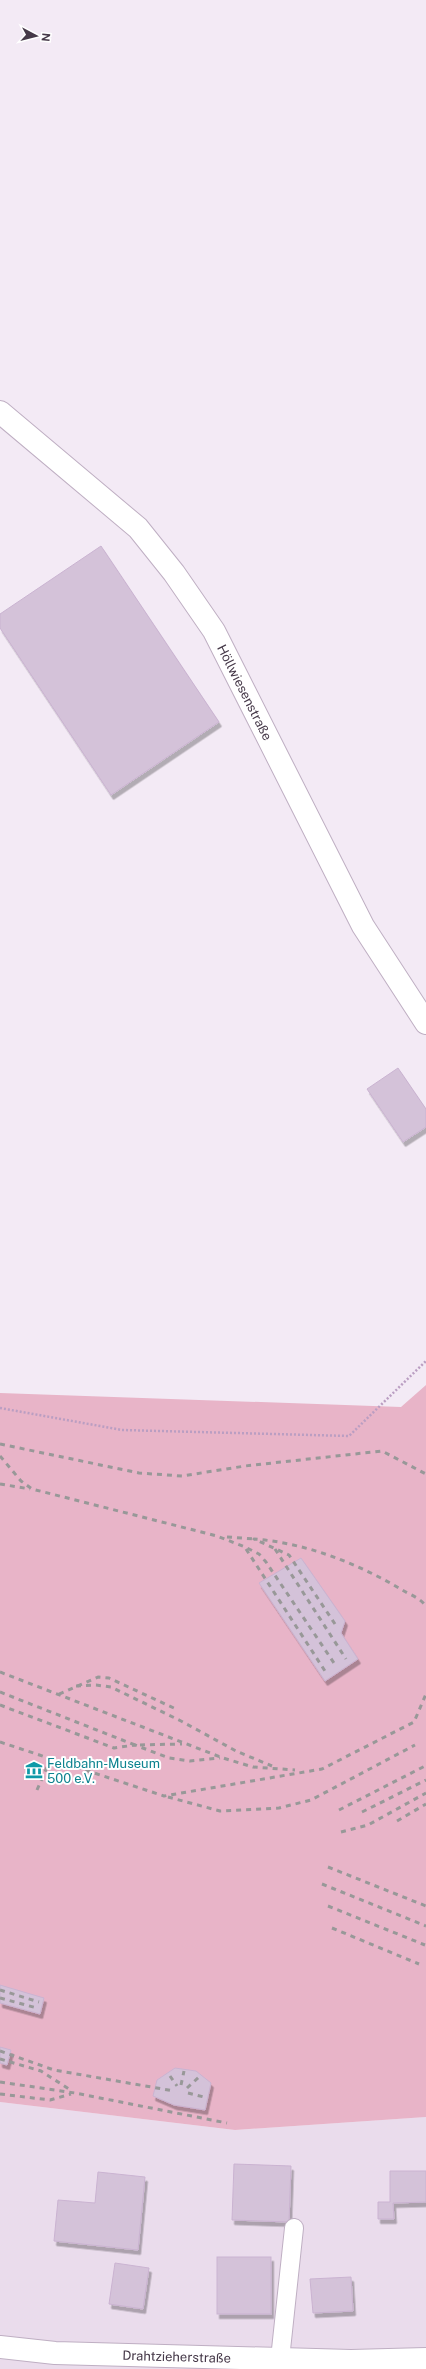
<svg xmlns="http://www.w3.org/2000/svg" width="426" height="2369" font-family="'Public Sans',sans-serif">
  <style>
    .residential { fill: #eadcec }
    .green { fill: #e8b4c8 }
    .building { fill: #d4c2d9; stroke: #cab3d1; filter: url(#shadow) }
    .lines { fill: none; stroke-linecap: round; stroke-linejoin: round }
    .service-casing { stroke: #bfafc3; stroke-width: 20 }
    .minor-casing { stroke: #bfafc3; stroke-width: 24 }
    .path { stroke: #ba9ec2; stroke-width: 2.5; stroke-dasharray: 2 2; stroke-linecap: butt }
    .service { stroke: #fff; stroke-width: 18 }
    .minor { stroke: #fff; stroke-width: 22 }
    .rail { stroke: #989898; stroke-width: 3; stroke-dasharray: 5 5; stroke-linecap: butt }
    .labels { text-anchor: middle; stroke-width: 4; stroke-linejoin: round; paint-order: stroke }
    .street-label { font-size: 13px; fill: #453848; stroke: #fff }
    .culture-label { font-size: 13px; fill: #0d838f; stroke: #fff; text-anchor: start }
  </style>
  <defs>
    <filter id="shadow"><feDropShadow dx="2.5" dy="4.5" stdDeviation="0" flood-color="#0004"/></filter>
  </defs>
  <rect width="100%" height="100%" fill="#f3eaf5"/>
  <!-- residential -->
  <polygon class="residential" points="0,2102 235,2130 426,2117 426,2369 0,2369"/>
  <!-- green -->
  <polygon class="green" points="426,1385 426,2117 235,2130 0,2102 0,1393 401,1407"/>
  <!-- building -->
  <g class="building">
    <polygon points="101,546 219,722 111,795 0,628 0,614"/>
    <polygon points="398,1068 426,1109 426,1127 403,1142 367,1089"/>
    <polygon points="301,1558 345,1621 341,1633 358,1659 325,1681 259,1583"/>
    <polygon points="0,1985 44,1998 40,2014 0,2003"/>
    <polygon points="0,2047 11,2050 7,2065 0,2063"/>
    <polygon points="175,2068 196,2071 211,2083 205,2110 174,2105 153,2096 157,2080"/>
    <polygon points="234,2164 291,2166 289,2222 232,2220"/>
    <polygon points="390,2171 426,2171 426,2202 393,2203 394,2219 378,2219 378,2202 390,2202"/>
    <polygon points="98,2172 145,2177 138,2250 54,2241 58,2200 95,2203"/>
    <rect x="217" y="2257" width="54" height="57"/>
    <polygon points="115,2263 149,2268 143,2309 109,2304"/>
    <polygon points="351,2277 353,2311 313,2313 310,2279"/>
  </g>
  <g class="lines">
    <!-- service casing -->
    <g class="service-casing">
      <polyline id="service" points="280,2359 294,2228"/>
    </g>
    <!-- minor casing -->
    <g class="minor-casing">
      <g id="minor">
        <path id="s1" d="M0 412 138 528 174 573 214 631 363 926 426 1023"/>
        <path id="s2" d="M0 2347 55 2353 351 2361 426 2359"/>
      </g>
    </g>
    <!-- path -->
    <polyline class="path" points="0,1408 122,1430 349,1436 426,1361"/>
    <!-- service -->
    <use href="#service" class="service"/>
    <!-- minor -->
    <use href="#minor" class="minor"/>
    <!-- rail -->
    <g class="rail">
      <polyline points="0,1444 139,1473 182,1476 245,1466 382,1451 426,1474"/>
      <polyline points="0,1456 21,1481 32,1489 217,1536 245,1547 259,1554 266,1562 336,1666"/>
      <polyline points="0,1484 30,1489"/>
      <polyline points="227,1537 254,1539"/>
      <polyline points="246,1549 325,1671"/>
      <polyline points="275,1549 346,1659"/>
      <path d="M335 1624 289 1555 254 1539C307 1543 359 1564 404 1591 411 1595 422 1599 426 1607"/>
      <polyline points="0,1672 223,1758 253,1767 295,1770"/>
      <polyline points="76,1686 96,1685 111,1687 181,1721 236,1751 272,1766"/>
      <polyline points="0,1692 135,1745 182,1744"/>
      <polyline points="59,1694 98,1677 109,1678 176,1709"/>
      <polyline points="0,1705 114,1748 135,1745 169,1758 190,1761 220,1758"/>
      <polyline points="0,1742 164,1796 322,1769 414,1722 426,1694"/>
      <polyline points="37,1790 51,1758"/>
      <polyline points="168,1797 220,1811 279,1808 311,1800 415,1745"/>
      <polyline points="339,1810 425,1766"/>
      <polyline points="362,1812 426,1780"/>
      <polyline points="397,1821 426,1804"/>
      <polyline points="341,1832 368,1825 426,1793"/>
      <polyline points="328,1867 426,1906"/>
      <polyline points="322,1884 426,1926"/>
      <polyline points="328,1906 425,1945"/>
      <polyline points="332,1928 419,1964"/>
      <polyline points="0,1990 39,2002"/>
      <polyline points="0,1998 37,2008"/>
      <polyline points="0,2051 54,2070 174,2091"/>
      <polyline points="0,2059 41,2071 72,2091"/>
      <polyline points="170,2076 177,2086"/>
      <polyline points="0,2082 75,2093 227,2123"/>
      <polyline points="181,2085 184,2071"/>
      <polyline points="187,2088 199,2077"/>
      <polyline points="188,2093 204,2097"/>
      <polyline points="0,2094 50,2100 71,2094"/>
    </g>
  </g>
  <!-- icons -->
  <defs>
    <g id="museum-bare" transform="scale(1.38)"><path d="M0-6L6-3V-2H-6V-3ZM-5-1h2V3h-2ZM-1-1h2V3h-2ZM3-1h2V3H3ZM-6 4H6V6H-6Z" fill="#0f9aa8" stroke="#fff" stroke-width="2.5" paint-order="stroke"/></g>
  </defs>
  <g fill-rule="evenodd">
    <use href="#museum-bare" x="34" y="1770"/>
  </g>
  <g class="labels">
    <!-- street labels -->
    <g class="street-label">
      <text dy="5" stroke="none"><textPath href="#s1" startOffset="377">Höllwiesenstraße</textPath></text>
      <text dy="5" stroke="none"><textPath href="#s2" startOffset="177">Drahtzieherstraße</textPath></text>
    </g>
    <!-- culture labels -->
    <g class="culture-label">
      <text x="47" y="1768">Feldbahn-Museum<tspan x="47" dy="15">500 e.V.</tspan></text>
    </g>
  </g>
  <!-- north arrow -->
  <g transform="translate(36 36) rotate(97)" stroke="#ffffff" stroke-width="3" paint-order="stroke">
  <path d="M0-3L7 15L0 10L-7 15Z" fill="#453848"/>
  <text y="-6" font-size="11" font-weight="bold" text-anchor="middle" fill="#453848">N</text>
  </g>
</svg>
